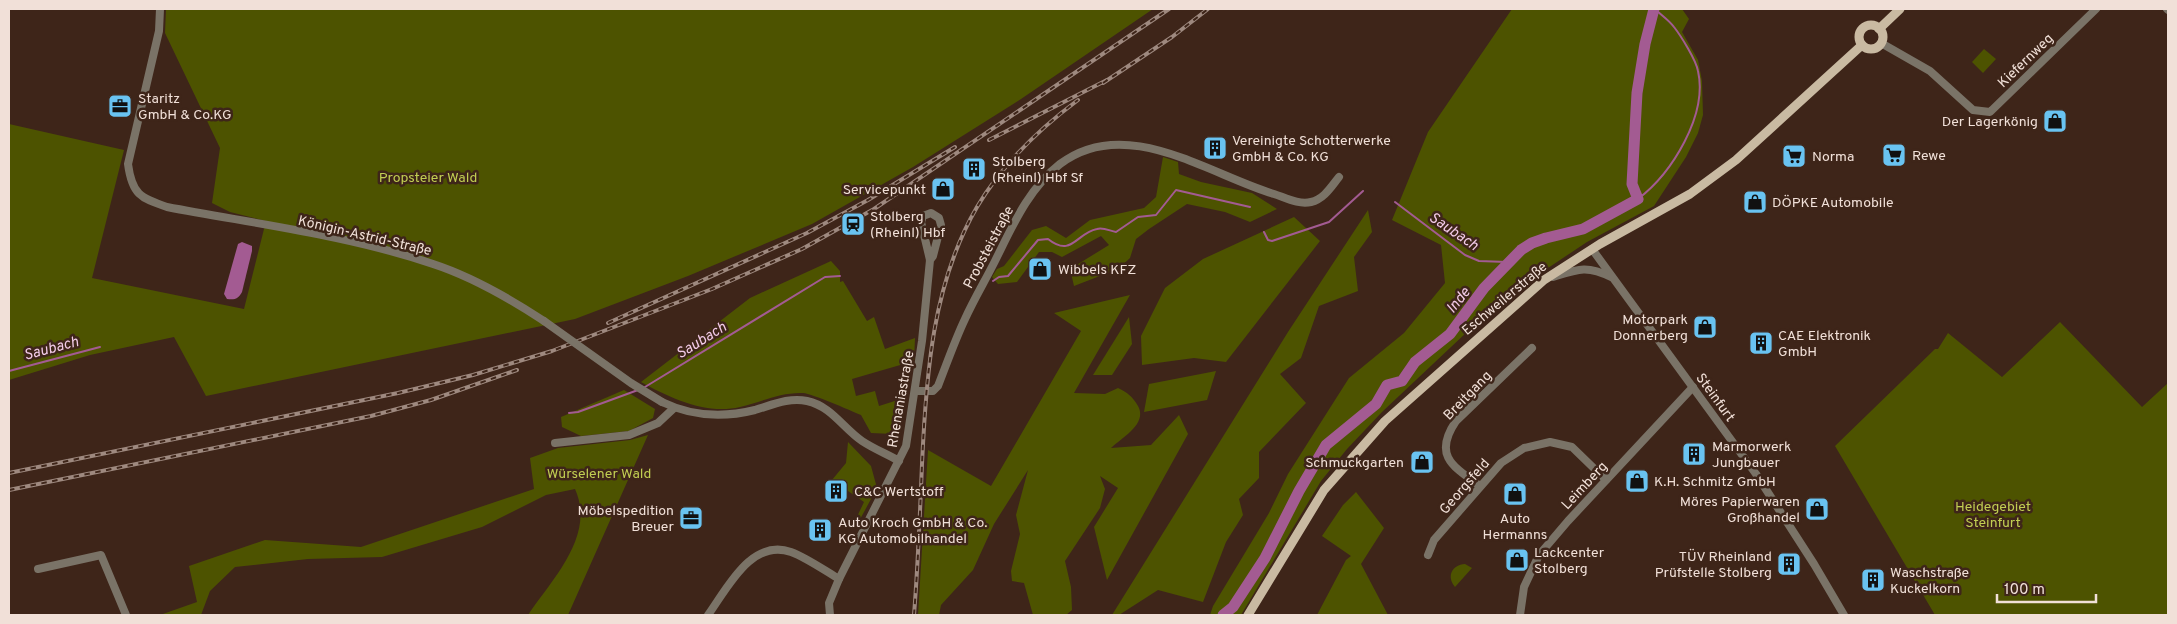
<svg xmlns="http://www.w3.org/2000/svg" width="2177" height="624" font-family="Overpass,sans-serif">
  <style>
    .green { fill: #4d5300 }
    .water { fill: #a35b92 }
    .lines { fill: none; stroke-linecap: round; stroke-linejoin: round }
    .stream { stroke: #a35b92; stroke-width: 2 }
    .river { stroke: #a35b92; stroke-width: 11 }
    .minor { stroke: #7a7367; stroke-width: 8 }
    .major { stroke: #c9baa2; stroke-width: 9 }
    .rail-casing { stroke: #9e897f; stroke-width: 4 }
    .rail { stroke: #3e2519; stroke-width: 2; stroke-dasharray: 5.5; stroke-linecap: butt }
    .minor-bridge { stroke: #7a7367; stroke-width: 8 }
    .labels { text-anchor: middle; stroke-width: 5; stroke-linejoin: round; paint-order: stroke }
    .street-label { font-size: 14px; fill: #f1e0d8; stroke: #3e2519 }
    .poi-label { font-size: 14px; fill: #f1e0d8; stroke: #3e2519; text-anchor: start }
    .park-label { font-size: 14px; fill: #c1ce52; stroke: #3e2519 }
    .water-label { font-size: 15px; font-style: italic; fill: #f3cbe8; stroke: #3e2519 }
  </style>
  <rect width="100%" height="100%" fill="#3e2519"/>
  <!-- green -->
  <g class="green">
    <polygon points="166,9 1153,9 1021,99 913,167 812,224 688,276 575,319 206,396 174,337 90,355 9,380 9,124 124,150 92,278 244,309 266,221 230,212 212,203 220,148 165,33"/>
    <polygon points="1512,9 1682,9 1689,19 1682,32 1698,60 1702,81 1703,115 1698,133 1686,157 1654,206 1587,242 1542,272 1485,315 1382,412 1347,449 1321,481 1241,615 1210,615 1213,606 1269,513 1288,474 1349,378 1404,333 1445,283 1441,245 1392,220 1428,132"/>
    <polygon points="1984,49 1996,59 1983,73 1972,62"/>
    <polygon points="1163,157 1178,162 1179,174 1201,182 1252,193 1277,209 1250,222 1225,212 1187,204 1149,229 1136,239 1130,258 1118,269 1074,286 1070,269 1109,245 1101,236 1062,257 1052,252 1039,252 1017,282 998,284 992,277 997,269 1004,266 1032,230 1046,226 1066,238 1090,220 1144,208 1156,197"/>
    <polygon points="1368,210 1372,232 1354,257 1358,291 1319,306 1301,358 1280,374 1306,403 1259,452 1259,478 1239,499 1243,515 1226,542 1203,602 1158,590 1119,615 1112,615 1288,332"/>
    <polygon points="1294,217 1320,241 1226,362 1194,358 1142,365 1141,336 1165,288 1203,259"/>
    <path d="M831 261 840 271V282L843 281 867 321 874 317 885 349 915 338 914 361 852 379 856 396 875 391 879 406 901 399V423L893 434 871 433 861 415C849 410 813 394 803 393 781 392 761 402 740 407 706 415 670 398 641 382L750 298Z"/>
    <path d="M1130 295 1074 393 1105 394 1118 388C1128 393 1132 396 1138 406 1148 424 1121 438 1111 448L1151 445 1179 415 1188 434 1107 580 1094 527 1118 488 1100 476 1105 489 1100 508 1065 561 1071 587 1072 610 1066 615H1033L1024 583 1012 581 1011 571 1020 534 1016 515 1028 470 994 524 973 570 941 605 939 615H918L928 450 991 486 1081 331 1054 313Z"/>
    <polygon points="1129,317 1132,344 1112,375 1093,375"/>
    <polygon points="2060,322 2142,407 2168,383 2168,615 1935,615 1835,446 1935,349 1938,349 1948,333 2002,377"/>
    <polygon points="1216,371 1207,400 1144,412 1149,384"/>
    <polygon points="624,390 655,409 653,418 629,431 581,436 562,427 561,417"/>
    <path d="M648 435 568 615H528C552 579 596 536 575 489L546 495 482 527 382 557 308 559 235 567 210 591 201 615H160L197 602 189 566 265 540 361 547 534 489 530 458 558 448 630 440Z"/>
    <polygon points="848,442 871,466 877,488 858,523 855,521 864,502 832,480 846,463"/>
    <polygon points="1356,492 1384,528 1361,564 1388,615 1317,615 1346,560 1351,556 1322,536 1343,505"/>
    <path d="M1465 564 1472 568 1455 587C1446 576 1452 565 1465 564Z"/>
  </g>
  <!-- water -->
  <path class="water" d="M242 242 252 246V251L242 292C238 299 235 300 227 299L224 294 238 244Z"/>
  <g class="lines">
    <!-- stream -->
    <g class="stream">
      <path d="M1638 199C1672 173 1708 115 1698 71 1696 60 1681 36 1674 27 1669 20 1661 15 1655 9"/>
      <polyline points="1395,202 1465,255 1479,261 1507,262"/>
      <polyline points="1264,232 1268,240 1272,241 1329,222 1363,191"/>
      <path d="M993 281 999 277 1008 276 1038 240 1048 239C1072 258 1076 233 1097 229 1103 227 1110 231 1116 232L1138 217 1156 215 1176 190 1250 207"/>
      <polyline points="9,371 100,347"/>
      <polyline points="645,387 825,277 840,276"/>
      <polyline points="569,413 578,412 638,390"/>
    </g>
    <!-- river -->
    <polyline class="river" points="1223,615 1233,607 1265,558 1299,491 1326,445 1376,404 1387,385 1402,381 1415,362 1450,334 1484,288 1521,250 1532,243 1546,238 1583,229 1638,199 1632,184 1637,93 1645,44 1654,9"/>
    <!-- minor -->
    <g class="minor">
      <path d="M160 9 159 31 128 164C132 194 140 198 167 207 256 224 348 235 433 264 473 277 509 298 544 321"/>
      <polyline points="2167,9 2168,10"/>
      <polyline points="1881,43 1930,71 1973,110 1990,112 2096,9"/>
      <polyline points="1592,249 1756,474 1814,564 1844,615"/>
      <path d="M1553 277C1578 269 1587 265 1611 277"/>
      <path d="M915 391H933L938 386C947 363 955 340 965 319 974 299 985 281 995 261 1012 227 1028 189 1060 164 1126 114 1208 174 1274 194 1286 198 1299 205 1311 202 1324 199 1331 187 1339 177"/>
      <path d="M662 402C691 416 723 418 755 410 772 405 789 397 807 401 831 406 843 428 862 441 874 449 887 454 899 461"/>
      <polyline points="555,443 629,435 658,423 674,408"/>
      <path d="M1480 486C1452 466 1433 455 1456 421L1532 348"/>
      <polyline points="1428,555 1434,540 1501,463 1524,448 1550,442 1572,447 1606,480"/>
      <polyline points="38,569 101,555 126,615"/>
      <path d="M708 615C727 589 751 538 791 552 807 558 824 570 839 579"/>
      <polyline points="830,615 829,603 839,579 906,446 922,341 930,260 921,222 923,216 931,213 939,218 941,225 933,256 930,260"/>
      <polyline points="1520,615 1524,587 1539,555 1568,521 1693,387"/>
    </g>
    <!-- major -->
    <g class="major">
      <circle cx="1871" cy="37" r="12"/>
      <polyline points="1879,29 1900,9"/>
      <polyline points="1248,615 1324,490 1385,421 1544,280 1600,244 1690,194 1736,160 1862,45"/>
    </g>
    <!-- rail casing -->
    <g class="rail-casing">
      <g id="rail">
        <polyline points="1103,83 1172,37 1208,9"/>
        <polyline points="989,140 1107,80"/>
        <polyline points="608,323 807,233 868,200 955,147"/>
        <polyline points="9,473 398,393 473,375 552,351 712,289 802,249 874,209 1169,9"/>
        <polyline points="9,490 371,416 431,400 517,370"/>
        <path d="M914 615C918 565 920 514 922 464 926 377 932 284 977 207 1002 165 1039 129 1078 100"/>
      </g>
    </g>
    <!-- rail -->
    <use href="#rail" class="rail"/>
    <!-- minor-bridge -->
    <polyline class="minor-bridge" points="544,321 631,383 662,402"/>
  </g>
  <!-- icons -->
  <defs>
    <g id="office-square" transform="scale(1.25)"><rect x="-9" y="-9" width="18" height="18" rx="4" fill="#69c3f1" stroke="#3e2519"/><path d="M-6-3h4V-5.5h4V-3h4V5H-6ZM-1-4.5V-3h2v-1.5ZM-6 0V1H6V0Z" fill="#111"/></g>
    <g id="shop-square" transform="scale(1.25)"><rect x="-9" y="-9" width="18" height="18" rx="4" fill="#69c3f1" stroke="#3e2519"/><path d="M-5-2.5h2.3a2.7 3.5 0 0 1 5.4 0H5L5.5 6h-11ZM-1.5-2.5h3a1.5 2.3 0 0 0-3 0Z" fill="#111"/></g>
    <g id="building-square" transform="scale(1.25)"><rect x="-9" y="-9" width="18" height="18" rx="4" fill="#69c3f1" stroke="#3e2519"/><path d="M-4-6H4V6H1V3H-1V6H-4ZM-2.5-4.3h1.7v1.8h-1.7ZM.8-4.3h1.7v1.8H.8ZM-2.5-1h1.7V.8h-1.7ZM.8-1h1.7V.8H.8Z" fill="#111"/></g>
    <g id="supermarket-square" transform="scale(1.25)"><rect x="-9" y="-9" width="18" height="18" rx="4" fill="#69c3f1" stroke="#3e2519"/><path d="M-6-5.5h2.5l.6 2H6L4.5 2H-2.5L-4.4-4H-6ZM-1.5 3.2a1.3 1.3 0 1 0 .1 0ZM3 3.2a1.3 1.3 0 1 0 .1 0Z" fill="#111"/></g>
    <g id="station-square" transform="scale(1.25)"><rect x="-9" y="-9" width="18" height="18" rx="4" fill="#69c3f1" stroke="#3e2519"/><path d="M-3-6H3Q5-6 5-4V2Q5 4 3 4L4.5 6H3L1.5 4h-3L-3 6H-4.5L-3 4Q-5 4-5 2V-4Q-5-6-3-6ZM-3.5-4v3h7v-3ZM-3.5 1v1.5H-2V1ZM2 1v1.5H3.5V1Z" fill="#111"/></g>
  </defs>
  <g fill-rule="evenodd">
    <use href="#office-square" x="120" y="106"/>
    <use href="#shop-square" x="2055" y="121"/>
    <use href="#building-square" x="1215" y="148"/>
    <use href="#supermarket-square" x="1894" y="155"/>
    <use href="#supermarket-square" x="1794" y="156"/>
    <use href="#building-square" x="974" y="169"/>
    <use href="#shop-square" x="943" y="189"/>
    <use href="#shop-square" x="1755" y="202"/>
    <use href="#station-square" x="853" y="224"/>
    <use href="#shop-square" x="1040" y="269"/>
    <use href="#shop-square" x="1705" y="327"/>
    <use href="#building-square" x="1761" y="343"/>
    <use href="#building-square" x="1694" y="454"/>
    <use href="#shop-square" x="1422" y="462"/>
    <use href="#shop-square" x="1637" y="481"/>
    <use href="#building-square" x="836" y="491"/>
    <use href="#shop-square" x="1515" y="494"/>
    <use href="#shop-square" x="1817" y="509"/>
    <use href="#office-square" x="691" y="518"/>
    <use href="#building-square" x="820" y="530"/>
    <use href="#shop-square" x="1517" y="560"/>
    <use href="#building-square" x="1789" y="564"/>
    <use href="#building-square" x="1873" y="580"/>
  </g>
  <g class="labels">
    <!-- street labels -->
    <g class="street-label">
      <text transform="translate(2025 60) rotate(-44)" y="5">Kiefernweg</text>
      <text transform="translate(365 235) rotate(13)" y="5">Königin-Astrid-Straße</text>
      <text transform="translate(988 247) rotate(-62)" y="5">Probsteistraße</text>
      <text transform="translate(1504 298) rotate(-40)" y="5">Eschweilerstraße</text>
      <text transform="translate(1467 395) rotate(-46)" y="5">Breitgang</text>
      <text transform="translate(1716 397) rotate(54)" y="5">Steinfurt</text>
      <text transform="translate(900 399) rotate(-80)" y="5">Rhenaniastraße</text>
      <text transform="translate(1584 485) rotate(-47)" y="5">Leimberg</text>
      <text transform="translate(1464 486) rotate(-49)" y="5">Georgsfeld</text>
    </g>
    <!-- poi labels -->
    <g class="poi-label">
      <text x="138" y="103">Staritz<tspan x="138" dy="16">GmbH &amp; Co.KG</tspan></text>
      <text x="2038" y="126" text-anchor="end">Der Lagerkönig</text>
      <text x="1232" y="145">Vereinigte Schotterwerke<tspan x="1232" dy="16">GmbH &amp; Co. KG</tspan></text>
      <text x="1912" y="160">Rewe</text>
      <text x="1812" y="161">Norma</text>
      <text x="992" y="166">Stolberg<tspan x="992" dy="16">(Rheinl) Hbf Sf</tspan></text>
      <text x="926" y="194" text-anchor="end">Servicepunkt</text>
      <text x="1772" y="207">DÖPKE Automobile</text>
      <text x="870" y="221">Stolberg<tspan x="870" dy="16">(Rheinl) Hbf</tspan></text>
      <text x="1058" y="274">Wibbels KFZ</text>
      <text x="1688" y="324" text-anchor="end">Motorpark<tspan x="1688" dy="16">Donnerberg</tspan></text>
      <text x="1778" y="340">CAE Elektronik<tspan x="1778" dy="16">GmbH</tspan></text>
      <text x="1712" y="451">Marmorwerk<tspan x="1712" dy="16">Jungbauer</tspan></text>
      <text x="1404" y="467" text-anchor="end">Schmuckgarten</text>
      <text x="1654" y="486">K.H. Schmitz GmbH</text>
      <text x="854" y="496">C&amp;C Wertstoff</text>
      <text x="1800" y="506" text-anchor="end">Möres Papierwaren<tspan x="1800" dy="16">Großhandel</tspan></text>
      <text x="674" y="515" text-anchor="end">Möbelspedition<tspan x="674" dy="16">Breuer</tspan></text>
      <text x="1515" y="523" text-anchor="middle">Auto<tspan x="1515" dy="16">Hermanns</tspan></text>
      <text x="838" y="527">Auto Kroch GmbH &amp; Co.<tspan x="838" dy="16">KG Automobilhandel</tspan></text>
      <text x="1534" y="557">Lackcenter<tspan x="1534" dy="16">Stolberg</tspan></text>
      <text x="1772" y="561" text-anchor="end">TÜV Rheinland<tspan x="1772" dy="16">Prüfstelle Stolberg</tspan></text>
      <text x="1890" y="577">Waschstraße<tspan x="1890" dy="16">Kuckelkorn</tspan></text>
    </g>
    <!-- park labels -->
    <g class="park-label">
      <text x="428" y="182">Propsteier Wald</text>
      <text x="599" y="478">Würselener Wald</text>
      <text x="1993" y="511">Heidegebiet<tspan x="1993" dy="16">Steinfurt</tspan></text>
    </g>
    <!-- water labels -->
    <g class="water-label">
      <text transform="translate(1454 231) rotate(34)" y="5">Saubach</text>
      <text transform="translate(1458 300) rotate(-51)" y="5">Inde</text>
      <text transform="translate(701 340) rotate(-32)" y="5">Saubach</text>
      <text transform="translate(51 348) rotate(-15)" y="5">Saubach</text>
    </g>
  </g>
  <!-- border -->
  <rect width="2177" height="624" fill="none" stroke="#f1e0d8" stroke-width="20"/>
  <!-- scale -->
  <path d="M1997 594v8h99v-8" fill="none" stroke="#f1e0d8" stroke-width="2.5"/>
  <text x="2004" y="594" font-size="15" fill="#f1e0d8" stroke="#3e2519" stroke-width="4" paint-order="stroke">100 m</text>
</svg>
